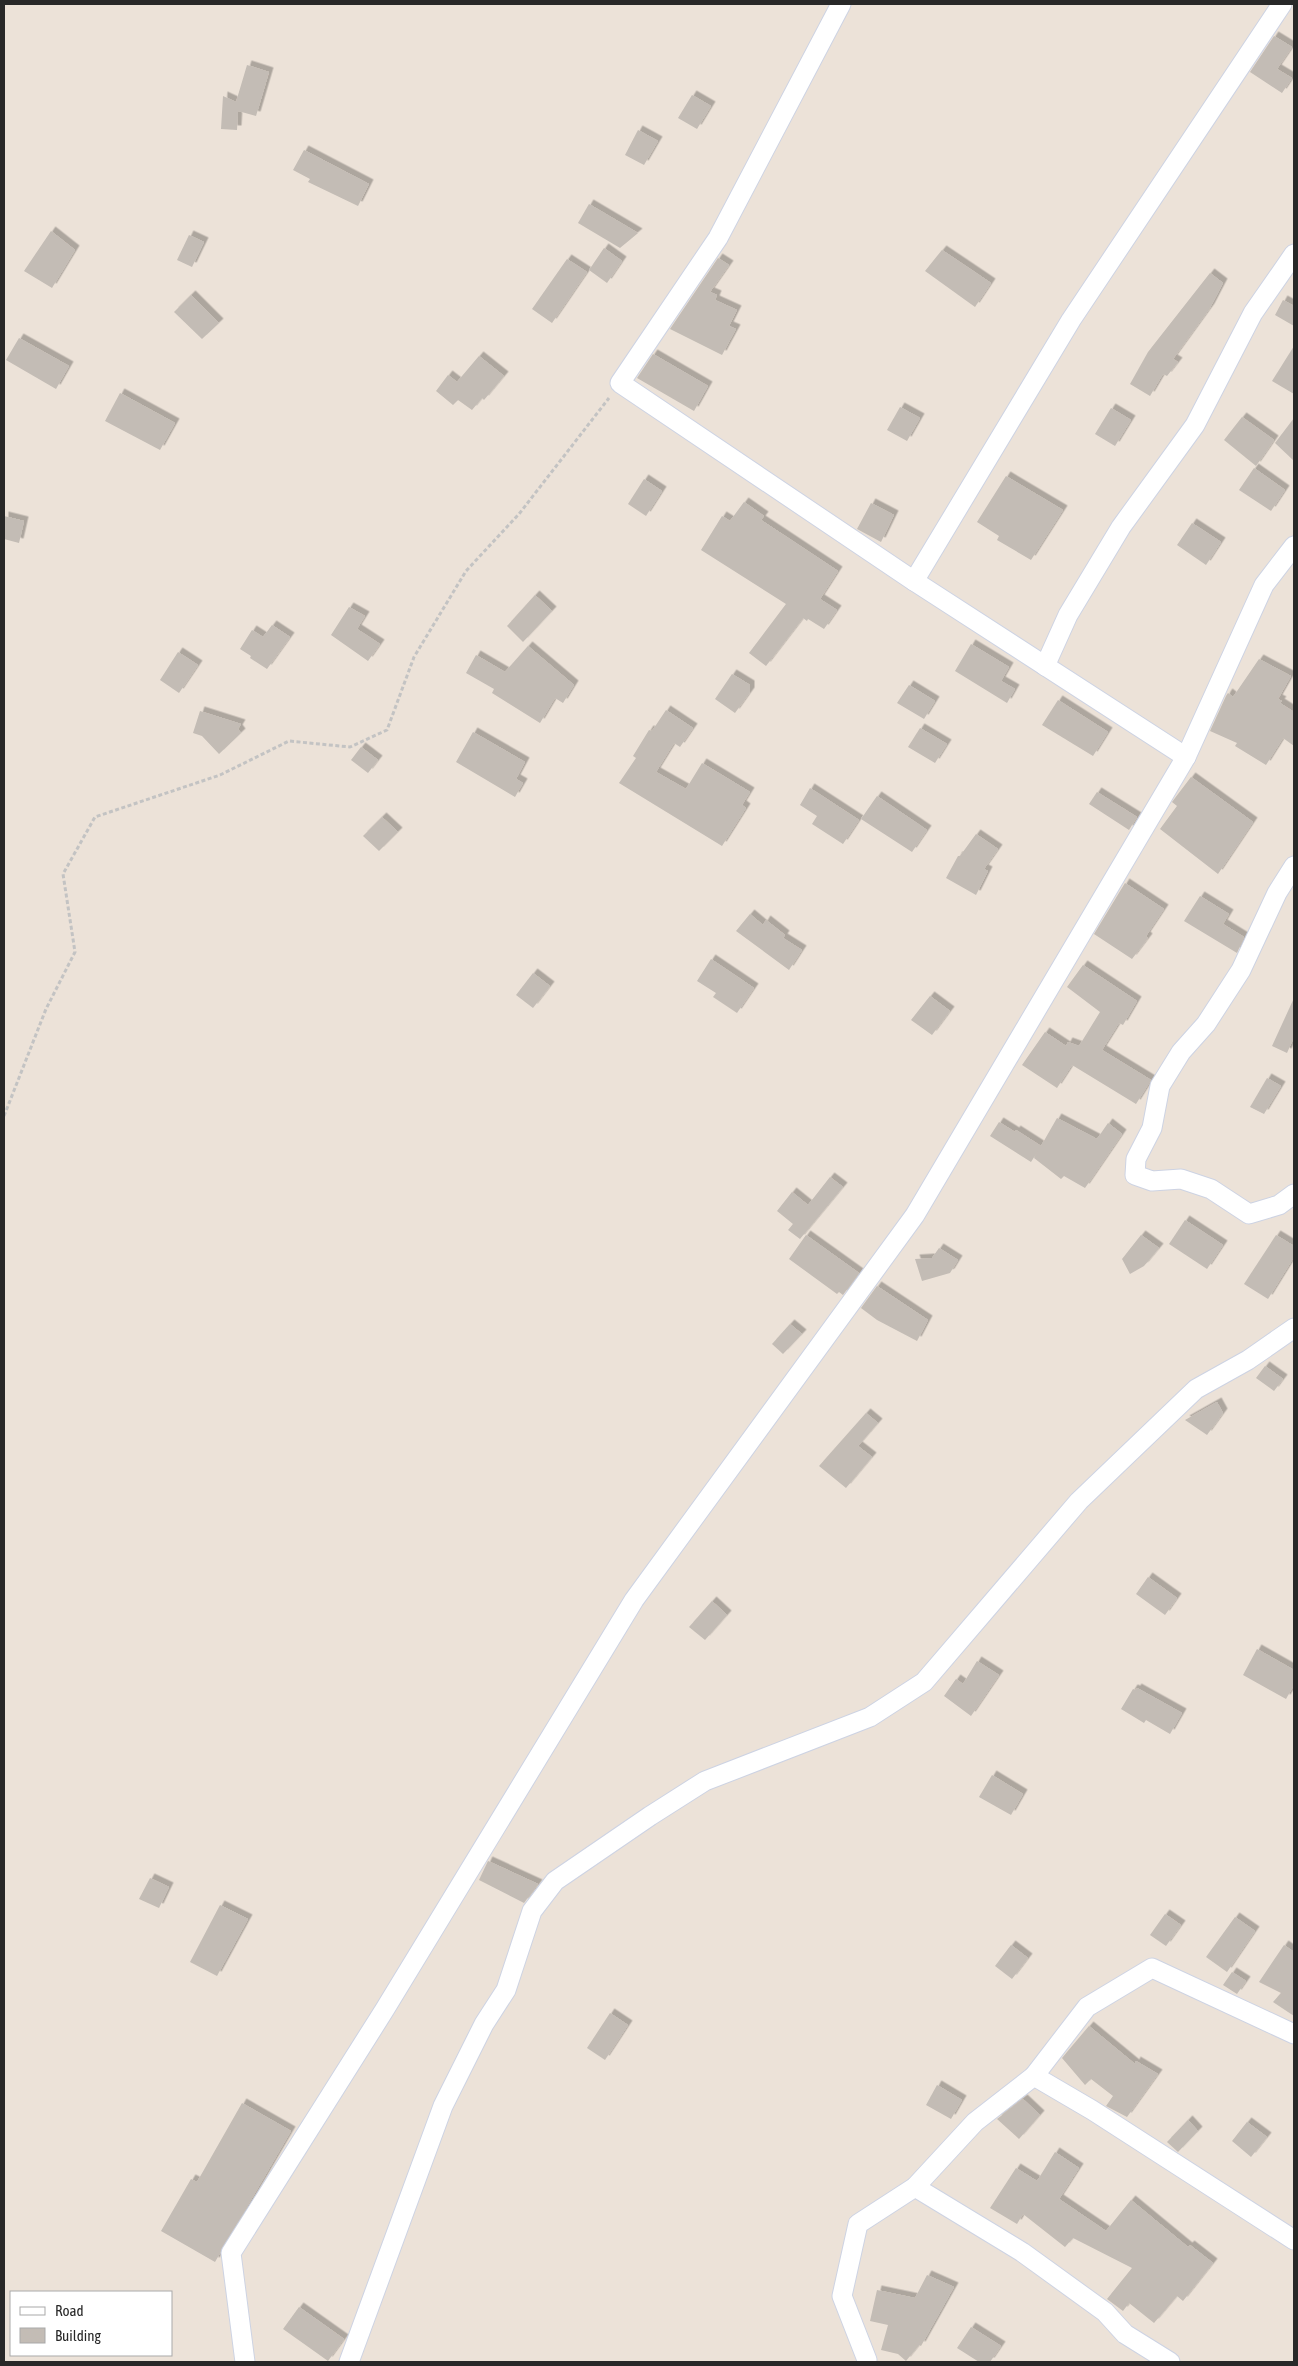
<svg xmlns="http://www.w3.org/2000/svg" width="1298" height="2366" font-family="'Asap Condensed',sans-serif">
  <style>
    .building { fill: #c3bcb5; filter: url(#shadow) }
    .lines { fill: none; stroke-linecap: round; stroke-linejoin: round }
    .minor-casing { stroke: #cdd3e3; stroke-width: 21 }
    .path { stroke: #c3c3c3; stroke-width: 3; stroke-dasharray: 4 2.5; stroke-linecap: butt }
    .minor { stroke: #fff; stroke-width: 19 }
  </style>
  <defs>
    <filter id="shadow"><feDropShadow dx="4.5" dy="-4.5" stdDeviation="0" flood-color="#0004"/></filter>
  </defs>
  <rect width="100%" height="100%" fill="#ece2d8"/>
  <!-- building -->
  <g class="building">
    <polygon points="1274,36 1292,47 1277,69 1292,78 1282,93 1250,72"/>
    <polygon points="247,65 269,72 256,116 238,111 237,130 221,129 223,96 236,102"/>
    <polygon points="692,95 711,106 697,129 678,118"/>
    <polygon points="638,130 658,141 644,165 625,155"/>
    <polygon points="304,150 369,184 358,206 308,182 310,179 293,170"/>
    <polygon points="589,204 638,233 620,248 578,223"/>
    <polygon points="51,231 75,250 52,288 24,271"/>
    <polygon points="189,235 204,242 192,267 177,260"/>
    <polygon points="604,248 622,261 607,283 589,270"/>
    <polygon points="942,250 991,283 975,307 925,271"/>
    <polygon points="718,258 729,265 710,292 717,295 715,300 737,310 729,326 736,329 722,355 670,329"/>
    <polygon points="567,259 587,272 552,323 532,309"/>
    <polygon points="1210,273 1223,283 1210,308 1173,359 1178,362 1167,376 1163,374 1150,396 1130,384 1148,352"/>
    <polygon points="191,295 219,323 202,339 174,312"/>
    <polygon points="1283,300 1294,306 1294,326 1275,315"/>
    <polygon points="19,338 69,366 56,389 6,360"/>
    <polygon points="1294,346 1294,394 1272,381"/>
    <polygon points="653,354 708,386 694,411 637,378"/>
    <polygon points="479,356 504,376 484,400 482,398 472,410 458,400 453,405 436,391 448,375 457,382"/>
    <polygon points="120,393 175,423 160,450 105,421"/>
    <polygon points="900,407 920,418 907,441 887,430"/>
    <polygon points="1111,408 1131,420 1115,446 1095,434"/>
    <polygon points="1242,417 1274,440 1256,466 1224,440"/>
    <polygon points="1294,418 1294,461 1275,443"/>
    <polygon points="1254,468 1285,490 1271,511 1239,490"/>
    <polygon points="1006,476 1063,510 1031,560 997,540 999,536 977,522"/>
    <polygon points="644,479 662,491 646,516 628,504"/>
    <polygon points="744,502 764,516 761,520 838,571 820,599 837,610 824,629 808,619 807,621 803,618 766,666 749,653 786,604 701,550 722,516 730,521"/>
    <polygon points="871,503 894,515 881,542 857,529"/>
    <polygon points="4,516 24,521 19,543 4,539"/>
    <polygon points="1192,523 1221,542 1206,565 1177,545"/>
    <polygon points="535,595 552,611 523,642 507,626"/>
    <polygon points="349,607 365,616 357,629 380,644 368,661 331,635"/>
    <polygon points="272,625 290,637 267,669 250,658 251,656 240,649 252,630 263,637"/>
    <polygon points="971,644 1009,667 1001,681 1015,689 1007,703 955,671"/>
    <polygon points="528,646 574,685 563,703 555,698 540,723 492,693 494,689 466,673 476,655 505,672"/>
    <polygon points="178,652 198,665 179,693 160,680"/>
    <polygon points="1259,659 1291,676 1278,699 1282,701 1280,703 1294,712 1294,746 1283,738 1266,765 1235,746 1237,743 1210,731 1226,696 1228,693 1233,697"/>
    <polygon points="732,674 750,685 750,692 735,713 715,699"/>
    <polygon points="909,685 935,701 924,719 897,703"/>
    <polygon points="1058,700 1108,732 1093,756 1042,725"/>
    <polygon points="666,710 693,728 680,747 674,743 656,772 686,789 702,763 750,792 742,805 746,808 722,846 619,783 636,758 633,756 649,730 652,731"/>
    <polygon points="200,711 241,724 238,729 241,733 219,754 202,736 193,733"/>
    <polygon points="920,728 947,744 935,763 908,747"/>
    <polygon points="473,732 525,762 516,779 523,783 515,797 456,762"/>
    <polygon points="361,747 378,760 368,773 351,760"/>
    <polygon points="1191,777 1253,822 1218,874 1160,829 1177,806 1172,802"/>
    <polygon points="810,788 859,820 843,844 812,824 817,816 800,805"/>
    <polygon points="1097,792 1137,817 1129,830 1089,804"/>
    <polygon points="877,796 927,830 912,852 861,819"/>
    <polygon points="382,817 398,832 379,851 363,836"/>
    <polygon points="976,834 998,849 984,869 988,871 976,895 946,878 958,856 960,856"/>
    <polygon points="1125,883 1164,909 1146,936 1148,938 1132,959 1094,934"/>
    <polygon points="1200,896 1229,914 1223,924 1244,937 1237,953 1184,921"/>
    <polygon points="750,914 763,925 766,920 785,935 783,938 802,950 789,970 736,931"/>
    <polygon points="711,959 754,988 737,1013 713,997 716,993 697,981"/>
    <polygon points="1083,965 1137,1001 1123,1025 1119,1023 1102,1050 1151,1080 1136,1104 1072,1065 1057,1088 1022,1065 1045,1032 1066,1046 1068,1042 1079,1046 1100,1012 1067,987"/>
    <polygon points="533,973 550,986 533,1008 516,995"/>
    <polygon points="930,996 950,1011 932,1035 911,1020"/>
    <polygon points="1294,998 1294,1037 1287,1053 1272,1046"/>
    <polygon points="1267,1078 1281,1086 1264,1114 1250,1107"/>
    <polygon points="1057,1118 1097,1139 1108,1123 1122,1134 1085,1188 1064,1176 1061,1179 1034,1158 1038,1151 1031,1162 990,1136 999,1122 1015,1132 1016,1130 1041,1146"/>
    <polygon points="830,1177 843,1187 800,1239 788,1230 793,1224 777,1211 792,1192 808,1205"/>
    <polygon points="1185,1220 1223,1245 1207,1269 1169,1244"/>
    <polygon points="806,1235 859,1273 843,1295 839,1292 837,1294 789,1259"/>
    <polygon points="1141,1235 1159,1248 1144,1266 1130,1274 1122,1259"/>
    <polygon points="1276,1235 1294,1246 1294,1257 1268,1299 1244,1284"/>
    <polygon points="939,1248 958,1260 950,1273 922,1281 915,1259 932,1258"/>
    <polygon points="877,1286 928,1320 917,1341 877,1320 861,1308"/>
    <polygon points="790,1324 802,1334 783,1354 772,1344"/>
    <polygon points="1265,1366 1283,1379 1274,1391 1256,1378"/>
    <polygon points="1217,1402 1223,1413 1207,1435 1185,1420"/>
    <polygon points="866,1413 878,1423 858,1446 872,1457 846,1488 819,1466"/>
    <polygon points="1148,1577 1177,1598 1165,1615 1136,1594"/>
    <polygon points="712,1601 727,1615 705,1640 689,1627"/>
    <polygon points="1257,1649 1294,1670 1294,1685 1286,1699 1243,1675"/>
    <polygon points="977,1661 999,1675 971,1716 944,1696 956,1679 963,1684"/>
    <polygon points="1137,1688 1182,1713 1170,1734 1146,1720 1144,1723 1121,1709 1133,1689 1136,1690"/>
    <polygon points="992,1775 1023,1794 1011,1815 979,1797"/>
    <polygon points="488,1861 538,1884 524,1903 479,1880"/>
    <polygon points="150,1878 169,1887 159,1908 139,1899"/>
    <polygon points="220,1905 248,1919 217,1976 190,1962"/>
    <polygon points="1165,1914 1181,1925 1166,1946 1150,1935"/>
    <polygon points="1235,1917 1255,1931 1227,1972 1206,1957"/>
    <polygon points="1011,1945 1028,1958 1012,1979 995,1966"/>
    <polygon points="1284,1945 1294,1952 1294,2016 1273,2002 1281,1993 1259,1982"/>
    <polygon points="1232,1972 1246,1981 1237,1994 1223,1985"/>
    <polygon points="610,2013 628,2025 605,2060 587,2048"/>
    <polygon points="1089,2026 1135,2064 1136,2061 1158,2074 1127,2117 1106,2106 1113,2096 1091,2079 1085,2085 1062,2058"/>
    <polygon points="937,2085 962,2100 951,2119 926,2105"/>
    <polygon points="1023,2099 1040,2115 1019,2139 997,2119"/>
    <polygon points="242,2103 291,2131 215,2262 161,2231 191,2179 197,2182"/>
    <polygon points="1188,2120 1198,2131 1178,2152 1167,2142"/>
    <polygon points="1247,2122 1267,2137 1251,2157 1232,2141"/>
    <polygon points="1055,2152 1079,2168 1059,2199 1106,2231 1131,2200 1188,2247 1190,2245 1213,2263 1183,2301 1177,2296 1154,2323 1129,2303 1123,2311 1107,2299 1132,2268 1073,2238 1065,2247 1023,2214 1017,2224 990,2208 1016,2168 1037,2181"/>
    <polygon points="927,2275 954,2287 921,2346 919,2345 906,2361 898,2354 881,2350 888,2325 870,2321 877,2290 915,2298"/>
    <polygon points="299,2307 344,2339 328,2361 283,2329"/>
    <polygon points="971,2327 1001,2346 990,2362 979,2362 957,2348"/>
  </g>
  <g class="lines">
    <!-- minor casing -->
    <g class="minor-casing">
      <g id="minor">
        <polyline points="841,4 718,238 620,383 914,581 1071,320 1282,4"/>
        <polyline points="914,581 1186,757"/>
        <polyline points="1045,666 1068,615 1121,527 1195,425 1253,313 1294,254"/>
        <polyline points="1294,866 1277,893 1241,970 1206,1024 1181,1052 1160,1086 1152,1128 1136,1159 1135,1175 1152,1181 1181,1179 1211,1189 1249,1214 1279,1205 1294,1194"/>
        <polyline points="1034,2076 1087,2007 1152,1968 1294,2034"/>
        <polyline points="915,2187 1022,2252 1105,2312 1125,2334 1170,2362"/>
        <polyline points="867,2360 842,2296 858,2224 915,2187 975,2122 1034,2076 1092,2110 1294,2240"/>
        <polyline points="245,2362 231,2253 385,2009 634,1600 915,1215 1186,757 1264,585 1294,546"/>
        <polyline points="349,2362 443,2106 484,2024 506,1990 532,1911 555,1881 650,1816 705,1781 870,1717 924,1682 1079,1501 1196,1389 1248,1360 1294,1328"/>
      </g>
    </g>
    <!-- path -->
    <polyline class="path" points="4,1116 46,1009 75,952 63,874 95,817 220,775 289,741 350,747 387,730 414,657 466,571 519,514 609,398"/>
    <!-- minor -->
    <use href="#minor" class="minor"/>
  </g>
  <!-- border -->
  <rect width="1298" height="2366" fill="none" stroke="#282828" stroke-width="10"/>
  <!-- legend -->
  <rect x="10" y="2291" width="162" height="65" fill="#ffffff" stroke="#a9a9a9"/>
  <rect x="20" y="2307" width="25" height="8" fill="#ffffff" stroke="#a9a9a9"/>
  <text x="55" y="2316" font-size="15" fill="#282828">Road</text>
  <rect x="20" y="2328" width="25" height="15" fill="#c3bcb5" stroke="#a9a9a9"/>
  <text x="55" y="2341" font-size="15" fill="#282828">Building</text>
</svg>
